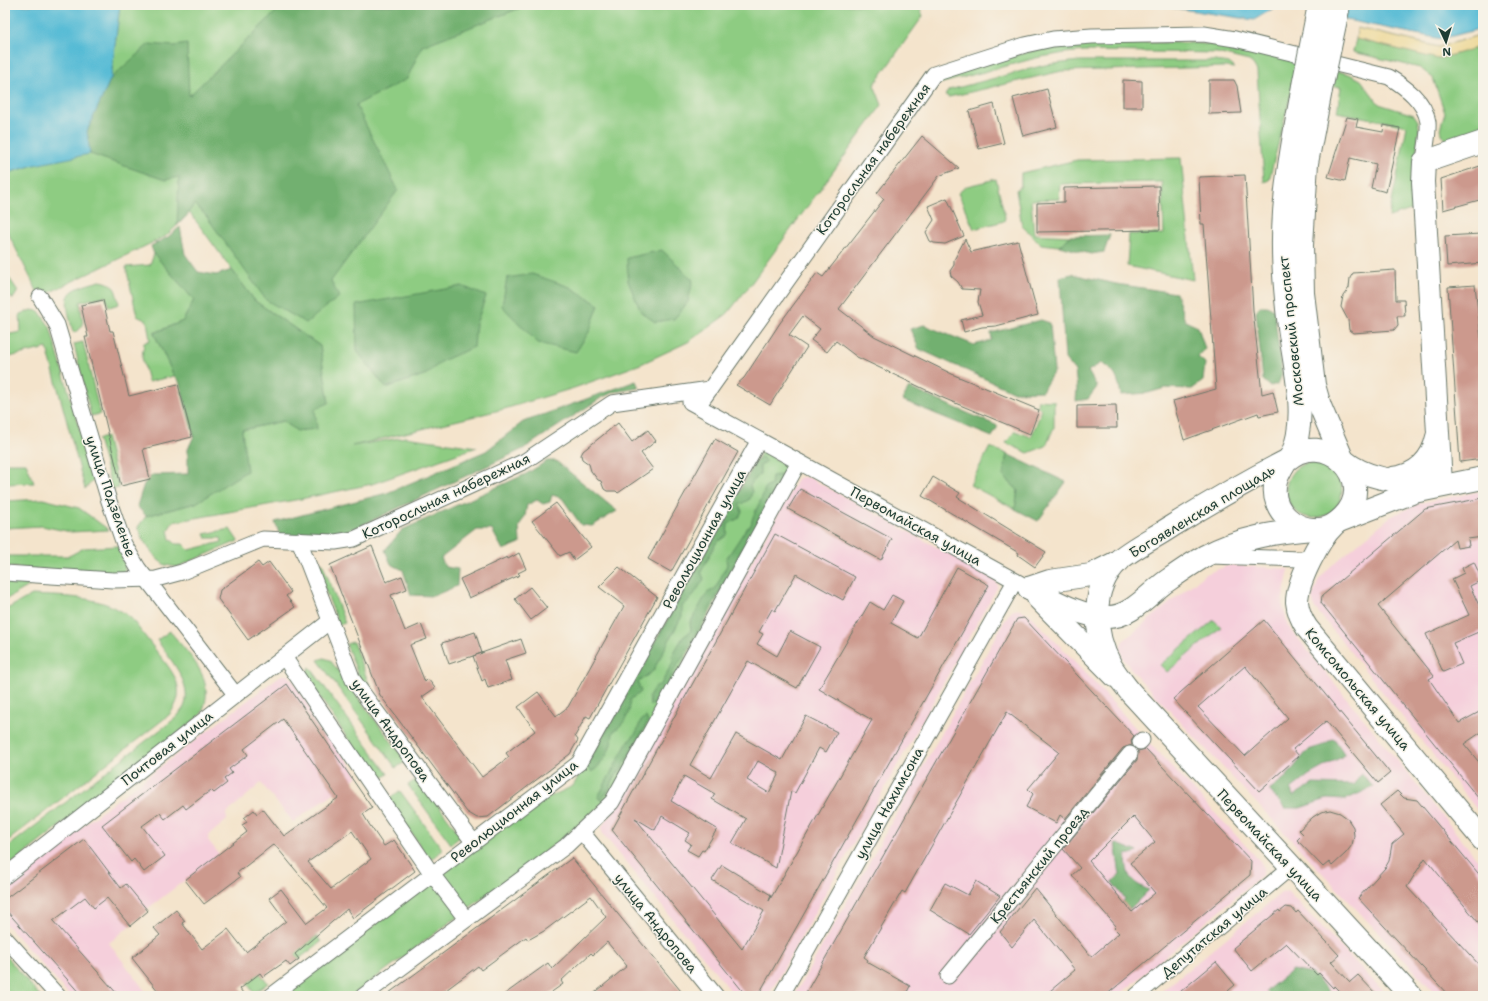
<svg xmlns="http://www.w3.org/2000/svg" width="1488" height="1001" font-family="'Shantell Sans',sans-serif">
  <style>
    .built { fill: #f5cfdb }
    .green { fill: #8ecc82; stroke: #56845b }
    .forest { fill: #72b070; stroke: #487652 }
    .sand { fill: #eeda9e; stroke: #868c69 }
    .water { fill: #57bbd5; stroke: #3b7c84 }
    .building { fill: #cc998d; fill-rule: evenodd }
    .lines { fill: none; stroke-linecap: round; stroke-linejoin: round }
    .street-casing { stroke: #6a7769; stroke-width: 17 }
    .secondary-casing { stroke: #6a7769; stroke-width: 24 }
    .primary-casing { stroke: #6a7769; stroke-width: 24 }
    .street { stroke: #fff; stroke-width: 15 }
    .secondary { stroke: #fff; stroke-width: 22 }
    .primary { stroke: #fff; stroke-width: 22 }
    .primary-bridge-casing { stroke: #6a7769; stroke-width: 24; stroke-linecap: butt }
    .primary-bridge { stroke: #fff; stroke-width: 22 }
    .labels { text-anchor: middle; stroke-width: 3; stroke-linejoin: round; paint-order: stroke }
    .street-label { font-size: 14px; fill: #1f3d34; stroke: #f7f3e8 }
  </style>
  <rect width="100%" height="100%" fill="#f7f3e8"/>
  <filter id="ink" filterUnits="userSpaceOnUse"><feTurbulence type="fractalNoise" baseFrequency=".025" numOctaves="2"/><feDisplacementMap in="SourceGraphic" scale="8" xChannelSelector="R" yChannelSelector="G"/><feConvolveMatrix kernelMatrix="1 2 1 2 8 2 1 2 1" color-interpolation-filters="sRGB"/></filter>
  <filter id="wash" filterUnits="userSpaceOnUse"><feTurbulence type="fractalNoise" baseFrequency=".012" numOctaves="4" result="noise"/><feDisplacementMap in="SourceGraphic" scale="16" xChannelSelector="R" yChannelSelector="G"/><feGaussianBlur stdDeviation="0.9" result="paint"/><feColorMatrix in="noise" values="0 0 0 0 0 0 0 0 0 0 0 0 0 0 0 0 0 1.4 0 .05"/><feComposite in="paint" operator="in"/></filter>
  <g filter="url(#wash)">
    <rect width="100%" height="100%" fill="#f4e4cc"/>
    <!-- built -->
    <g class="built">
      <polygon points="805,477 810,478 995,579 998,586 768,996 735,996 603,834 601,828 619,803 798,478"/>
      <polygon points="1483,491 1483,817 1314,607 1312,598 1319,579 1330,567 1390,517 1420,503"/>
      <polygon points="1230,565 1289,569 1282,603 1288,626 1483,866 1483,996 1438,996 1135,674 1122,657 1120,647 1123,641 1205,574"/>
      <polygon points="1020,609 1029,614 1086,673 1141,734 1260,861 1264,868 1262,875 1118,996 794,996 1008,615 1013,610"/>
      <polygon points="281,675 287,675 291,678 358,776 293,822 261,783 226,814 227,820 209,835 208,840 219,854 147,909 148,911 109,943 149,996 70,996 5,923 5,885"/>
      <polygon points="1287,891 1388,996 1156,996 1281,893"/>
    </g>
    <!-- green -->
    <g class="green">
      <polygon points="120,5 919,5 923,16 874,85 882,105 747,289 727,314 688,342 641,364 574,388 504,409 352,446 405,437 477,447 372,484 301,499 173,522 168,530 170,539 176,544 183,544 189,550 222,542 221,538 206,538 204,534 230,529 238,541 177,567 165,565 157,559 143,540 138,527 146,516 196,503 242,430 283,421 297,431 315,409 328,402 320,346 255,301 190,213 166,236 40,297 5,227 5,174 34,165 111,78"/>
      <polygon points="1356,39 1438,59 1483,46 1483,135 1450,144 1445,140 1440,129 1445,113 1433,78 1420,68 1353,52"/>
      <path d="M1194 43 1234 47 1349 74 1361 80 1379 104 1414 115 1418 121 1419 129 1413 185 1414 209 1389 217 1407 126 1337 112 1341 87 1295 78 1269 180 1264 182 1257 71 1253 64 1249 61 1217 53 1085 51 1065 53 1036 58 935 85 941 77C978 67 1015 53 1053 47 1099 40 1148 43 1194 43Z"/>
      <polygon points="1080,61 1214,61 1229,63 1235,68 1226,67 1062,71 949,97 945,95 949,90 1045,65"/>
      <polygon points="1181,158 1193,280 1127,266 1129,234 1164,234 1162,182 1060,184 1059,199 1031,200 1034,234 1071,236 1059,246 1041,244 1022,226 1016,190 1021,186 1021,173 1077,160"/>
      <polygon points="996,179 1005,217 1004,221 974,229 958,193 967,186"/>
      <polygon points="154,254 194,300 183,321 154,333 174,376 148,382 142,357 144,343 150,340 147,321 137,316 126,267 150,265"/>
      <polygon points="5,272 18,291 13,299 5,290"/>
      <path d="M100 281C115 283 116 290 119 304L109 307 105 296 80 302 83 325 78 331 73 332C64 295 61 291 100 281Z"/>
      <polygon points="31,310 39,311 50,327 94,480 85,489 47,348 5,358 5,335 21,332 20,314"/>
      <polygon points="83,342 100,414 91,416 74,344"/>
      <polygon points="1038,400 1054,401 1054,427 1046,446 1028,453 1006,443 1015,431 1031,437 1042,410 1037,406"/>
      <polygon points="106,437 119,488 112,489 98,439"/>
      <polygon points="990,447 1007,454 1003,476 1018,490 1015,509 970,485"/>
      <polygon points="762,451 788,466 785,471 786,472 610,798 559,841 351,996 281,996 533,805 573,786"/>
      <circle cx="1314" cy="490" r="28"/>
      <polygon points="5,463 26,463 34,483 5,484"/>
      <polygon points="43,499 79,508 109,530 71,532 42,526 5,528 5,501"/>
      <polygon points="118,546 125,559 125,570 118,575 5,567 5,556 69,556 84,548"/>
      <polygon points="322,562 345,623 339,625 318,572 320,564"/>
      <polygon points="5,580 23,582 29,586 5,600"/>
      <path d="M32 595C66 597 103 595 131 618 139 629 148 640 157 652 173 672 189 690 169 715L5 843V610Z"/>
      <polygon points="1214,620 1221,627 1167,672 1160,665"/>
      <path d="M170 631C190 657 218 679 201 715L5 869V849L177 717C179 714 182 710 184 707 194 684 168 657 157 640Z"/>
      <polygon points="353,642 372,692 371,694 359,677 346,644"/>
      <polygon points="324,658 330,660 406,761 396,768 318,660"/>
      <polygon points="310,667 388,774 377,782 305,675"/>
      <polygon points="418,778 461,836 451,844 408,785"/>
      <polygon points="400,791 443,850 430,860 388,799"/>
      <polygon points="317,936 321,942 299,959 295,954"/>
      <polygon points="5,955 40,996 5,996"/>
      <polygon points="260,973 268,983 254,993 247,983"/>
    </g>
    <!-- forest -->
    <g class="forest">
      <polygon points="283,5 528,5 422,46 407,79 356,105 398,190 331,281 339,297 306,323 266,300 207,217 195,204 177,226 179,177 165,180 90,154 87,131 111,78 149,44 174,46 187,44 189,96"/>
      <polygon points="180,227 185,254 198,272 216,275 232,270 255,301 320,346 329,403 315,409 317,429 297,431 283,421 242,430 247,471 196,503 146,516 137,506 144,484 152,475 188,474 188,449 194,436 179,381 174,376 154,333 183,321 194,300 154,254 151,246 168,237"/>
      <polygon points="1110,235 1104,252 1091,254 1059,246 1071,236"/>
      <polygon points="662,250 693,280 688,302 674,319 655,322 641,312 628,281 627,258"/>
      <polygon points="532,274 570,287 599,305 589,332 576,352 538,343 502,306 507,278"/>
      <path d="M1072 274 1116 284 1176 293 1185 321 1198 327 1205 349 1198 357 1205 363 1203 381 1192 389 1165 388 1148 393 1121 395C1118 378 1116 372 1101 363L1088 371 1097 387 1088 399 1076 401 1077 388 1075 371 1065 359 1060 277Z"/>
      <polygon points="462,286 486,296 476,324 474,347 442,361 427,374 386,388 357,351 356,305"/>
      <polygon points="1260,306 1267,306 1274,310 1282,374 1278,384 1270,386 1263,380 1256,311"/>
      <polygon points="1041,320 1050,323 1054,371 1042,391 1014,392 919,349 910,329 924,325 974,345 992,340 991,333"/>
      <polygon points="636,381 639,388 614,392 601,398 523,449 360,526 328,538 280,536 275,522 387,493 486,451 523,422"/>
      <polygon points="909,388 998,426 992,437 902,400"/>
      <polygon points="1007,454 1066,482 1038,521 1015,509 1018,490 1003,476"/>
      <path d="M762 457 766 462 760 466V474L750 485 752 492 750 499 739 505 742 511 739 518 728 524 727 535 716 543 701 572 704 579 691 599 682 606V616L653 671 638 682 641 692 630 700C631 714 624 724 613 732 613 746 603 766 591 772L586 767 756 461Z"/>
      <polygon points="547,461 556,461 617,511 592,526 581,525 562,498 552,495 550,502 543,504 537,500 527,505 525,516 519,527 520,543 503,550 492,530 477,530 441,558 445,567 458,569 457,586 433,596 411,595 403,570 391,564 385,550 402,530 526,474"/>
      <path d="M780 475 781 479 682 659C677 662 663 696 658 704L650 705 649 697 654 688 661 684 673 662 672 656 683 637 691 631 690 623 707 593 715 589 727 565 726 559 746 529 751 525C753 512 762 501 765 488L771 485 772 476Z"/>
      <path d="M646 717 648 722 621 770C611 778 612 791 600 800L598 797 626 745 637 731 641 720Z"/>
      <polygon points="1334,738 1345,755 1309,775 1291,789 1293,796 1313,784 1353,785 1362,774 1373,787 1345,800 1327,799 1300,808 1285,808 1269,790 1286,777 1308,750 1321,746"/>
      <path d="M1115 843 1138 852 1126 855C1127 877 1129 881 1149 890L1128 911 1117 908 1125 899 1112 882 1120 875Z"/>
      <polygon points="1292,970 1312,974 1334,996 1271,996 1266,991"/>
    </g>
    <!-- sand -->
    <polygon class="sand" points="1357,28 1439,47 1483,34 1483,46 1438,59 1356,39"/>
    <!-- water -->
    <g class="water">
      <polygon points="5,5 120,5 111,78 87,131 90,154 34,165 5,174"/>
      <polygon points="1155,5 1483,5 1483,28 1441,39 1277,6 1254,20"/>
    </g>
    <g id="blocks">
      <!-- building -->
      <g class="building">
        <polygon points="1123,80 1142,81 1142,107 1123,107"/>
        <polygon points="1209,80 1234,80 1237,86 1241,113 1209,114"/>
        <polygon points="1047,89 1057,127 1023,136 1013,98"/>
        <polygon points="994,104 1004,143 979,149 969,111"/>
        <polygon points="1347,117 1358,119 1356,127 1383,132 1384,125 1400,128 1386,192 1371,188 1376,164 1350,158 1345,181 1328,177"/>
        <polygon points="922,136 959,168 939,176 839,309 874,336 954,375 1039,410 1030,434 943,398 857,357 836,341 827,352 811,340 820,329 803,316 789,335 807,347 770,405 736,385 744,378 780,323 817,273 823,277 884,199 877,193"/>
        <polygon points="1483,165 1483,199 1443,210 1441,179"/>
        <polygon points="1245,175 1253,310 1262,394 1273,391 1278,412 1259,416 1258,413 1184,440 1173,401 1216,389 1204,224 1201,224 1199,177"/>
        <polygon points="1159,186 1160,230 1037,232 1037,203 1064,202 1064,188"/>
        <polygon points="947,198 964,236 945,244 934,243 930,241 926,232 934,220 928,206"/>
        <polygon points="1481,234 1483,263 1447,266 1445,236"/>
        <polygon points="965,239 971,252 1018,241 1038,315 996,326 982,327 964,332 961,320 982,315 978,302 980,290 962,289 958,282 951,276 950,271 954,265 954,260"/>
        <polygon points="1395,270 1396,300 1404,300 1405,316 1397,316 1398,325 1394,330 1353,333 1349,330 1348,320 1341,307 1343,296 1349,288 1350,278 1353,273"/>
        <polygon points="1475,285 1481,338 1483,338 1483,459 1460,462 1448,287"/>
        <polygon points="103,300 110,331 113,331 129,396 178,384 192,437 143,449 150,479 121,486 85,337 88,337 81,305"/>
        <polygon points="1116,405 1117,428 1077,428 1077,406"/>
        <polygon points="618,423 632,442 648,430 656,441 641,453 653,469 618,493 616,491 607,491 604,489 601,481 598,480 591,471 589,464 582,459 581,455 583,451"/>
        <polygon points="715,439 738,452 671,572 648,559"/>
        <polygon points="933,477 960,493 957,497 1046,552 1035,567 1018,555 1019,553 922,496"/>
        <polygon points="800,489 892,539 881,560 788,509"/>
        <polygon points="1483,498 1483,537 1468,539 1469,546 1457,548 1455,540 1378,606 1434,676 1429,679 1459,723 1483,710 1483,731 1464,744 1483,767 1483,804 1321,603 1322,596 1425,509"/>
        <polygon points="556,503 591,547 574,560 569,552 560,556 532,521"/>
        <path d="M775 534 855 577 843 600 796 574 775 611 772 609 759 632 763 634 757 644 777 656 790 631 820 647 797 688 748 661 690 765 711 778 736 734 782 760 806 716 837 732 826 752 819 748 795 793 791 791 776 868 732 843 746 819 712 799 715 794 684 776 671 801 717 829 704 851 702 850 698 856 687 850 691 844 685 840 690 833 662 816 655 830 635 818 742 949 764 911 712 880 722 865 771 895 769 901 772 896 872 720 819 689 870 602 883 610 892 595 903 601 891 623 918 638 957 567 989 585 760 992 745 994 612 830ZM758 761 779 773 769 793 747 780Z"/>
        <polygon points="372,546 386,582 402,576 407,589 391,595 405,631 421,624 427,639 410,645 425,682 428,679 435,688 422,697 482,777 509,757 506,753 535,731 518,707 538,692 556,716 568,707 624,606 599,587 619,567 657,597 590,718 586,716 575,736 578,740 570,754 488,817 477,818 467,812 380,695 330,565"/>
        <polygon points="519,553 526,569 518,573 520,575 502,583 501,582 502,583 469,598 460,579 507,557 508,559"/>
        <polygon points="258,562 262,567 269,562 291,592 286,596 295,607 248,640 218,599 220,590"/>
        <polygon points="1474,562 1482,580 1470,586 1483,614 1483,630 1453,643 1462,664 1443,672 1426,634 1469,615 1452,579 1464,573 1462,568"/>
        <polygon points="530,587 547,608 531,620 515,599"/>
        <polygon points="1024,618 1134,736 1131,740 1132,745 1123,748 1065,819 1060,815 1056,823 1026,807 1033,794 1028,789 1059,752 1007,712 905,893 902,891 864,957 868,960 867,962 910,986 905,996 804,996 1017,619"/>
        <path d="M1264 620 1390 773 1378 783 1326 721 1293 749 1299 756 1259 791 1173 699ZM1245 666 1288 718 1245 756 1198 707Z"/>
        <polygon points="475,632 482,653 449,664 442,643"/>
        <polygon points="521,639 526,653 505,660 512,680 488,688 485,679 482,681 473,656"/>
        <path d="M287 684 372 808 363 814 369 824 384 846 394 840 415 871 353 918 347 909 295 954 299 959 290 966 286 961 263 977 260 973 240 989 245 996H162L132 958 160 935 154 928 176 910 185 921 182 923 202 949 228 929 246 952 286 921 269 898 281 889 307 923 327 908 274 844 237 873 240 877 204 904 185 880 247 832 242 825 247 822 244 818 254 810 257 814 263 809 284 836 338 798 283 719 244 749 248 755 229 769 232 773 224 779 227 783 214 793 211 790 186 809 183 805 165 819 160 813 142 826 165 856 144 872 134 859 131 862 102 825ZM352 831 371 859 331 889 308 862Z"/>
        <path d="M1146 749 1251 861 1250 875 1105 996H1044L1075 970 1034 920 1012 947 1000 932 1035 888 1091 957 1119 933 1114 928 1116 926 1072 875 1080 868 1063 849 1137 760 1138 751ZM1134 816 1155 842 1130 863 1155 893 1132 912 1089 861Z"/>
        <polygon points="1397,791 1404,798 1417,800 1483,879 1483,928 1425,858 1407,887 1483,969 1483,996 1449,996 1358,898 1385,868 1389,861 1392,844 1404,834 1380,805"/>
        <polygon points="1330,810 1340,813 1347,818 1353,827 1354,836 1352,845 1346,853 1332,866 1329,862 1323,867 1297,840 1303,834 1299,830 1313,817 1321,812"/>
        <polygon points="84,839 121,888 126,884 148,911 130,926 107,898 94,908 85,897 53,921 119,996 82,996 5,909 5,899"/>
        <polygon points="572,858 685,996 591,996 627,966 607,942 593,955 591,953 561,981 563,984 546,996 502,996 548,963 552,969 606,917 591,896 544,931 528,940 526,937 481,970 478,966 438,996 385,996"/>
        <polygon points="976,881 1000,896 969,934 930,910 945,883 968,895"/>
        <polygon points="1286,907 1292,908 1296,913 1298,911 1339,955 1331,962 1350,982 1358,975 1378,996 1344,996 1334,986 1333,988 1319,973 1317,975 1286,943 1252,971 1233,948 1279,910 1280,912"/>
        <polygon points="1216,962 1235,985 1222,996 1175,996"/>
      </g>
    </g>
  </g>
  <g filter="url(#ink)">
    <use href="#blocks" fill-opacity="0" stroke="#6a7769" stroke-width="1"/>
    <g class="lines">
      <!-- street casing -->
      <g class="street-casing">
        <g id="street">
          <polyline points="40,297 57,325 109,501 124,544 138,568 235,694"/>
          <polyline points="690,402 1023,585"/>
          <path d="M698 406 934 74 1025 45 1053 39 1092 36 1204 34 1235 39 1389 77C1405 87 1425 101 1428 122 1429 135 1425 149 1424 162"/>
          <polyline points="299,540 353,680 474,843"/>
          <polyline points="1210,556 1300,559 1313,558"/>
          <polyline points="5,573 113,580 156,579 182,572 263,539 335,542 354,539 525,461 612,403 710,389"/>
          <polyline points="284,657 432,874 466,919"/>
          <polyline points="1140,742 1142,740"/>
          <polyline points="581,831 716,996"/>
          <polyline points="5,876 330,621"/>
          <polyline points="5,938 58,996"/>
          <polyline points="948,976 1130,754"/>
          <polyline points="271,996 579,763 759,440"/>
          <polyline points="363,996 566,846 612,802 799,462"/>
          <polyline points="781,996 1015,581"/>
          <polyline points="1136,996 1291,867"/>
        </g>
      </g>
      <!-- secondary casing -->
      <g class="secondary-casing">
        <g id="secondary">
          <path d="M1343 460C1367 480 1396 481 1427 483"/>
          <path d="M1393 478C1417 475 1432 460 1437 437"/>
          <polyline points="1441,483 1423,182 1424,162 1483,142"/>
          <polyline points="1339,521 1414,492 1483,478"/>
          <path d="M1029 588C1051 599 1083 618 1108 617 1130 617 1147 596 1164 583 1177 574 1191 564 1205 556 1238 538 1276 532 1313 529"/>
          <polyline points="1029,588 1050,581 1091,575 1119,561"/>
          <polyline points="1038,598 1115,676"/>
        </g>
      </g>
      <!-- primary casing -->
      <g class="primary-casing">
        <g id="primary">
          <polyline points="1321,90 1307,163 1302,245 1303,293 1314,385 1320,406 1343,460"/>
          <path d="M1291 456C1309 420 1294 366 1289 327 1286 301 1283 275 1283 249 1282 194 1293 140 1303 86"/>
          <path d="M1286 461C1281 469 1276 477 1275 486 1272 511 1295 531 1319 529 1328 529 1336 524 1343 517 1380 480 1324 426 1286 461 1247 481 1209 503 1172 526 1156 537 1131 549 1118 561 1089 589 1094 634 1111 666 1117 676 1124 684 1131 693L1411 996"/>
          <path d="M1334 525C1319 539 1297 582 1297 602 1298 612 1301 619 1307 628L1483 840"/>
        </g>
      </g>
      <!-- street -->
      <use href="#street" class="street"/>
      <!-- secondary -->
      <use href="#secondary" class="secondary"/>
      <!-- primary -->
      <use href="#primary" class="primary"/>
      <!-- primary-bridge casing -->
      <g class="primary-bridge-casing">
        <g id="primary-bridge">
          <polyline points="1303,86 1319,5"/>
          <polyline points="1321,90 1339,5"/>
        </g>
      </g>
      <!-- primary-bridge -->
      <use href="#primary-bridge" class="primary-bridge"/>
    </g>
  </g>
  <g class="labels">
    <!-- street labels -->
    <g class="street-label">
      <text transform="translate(873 159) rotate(-54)" y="5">Которосльная набережная</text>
      <text transform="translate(1291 331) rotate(-96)" y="5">Московский проспект</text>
      <text transform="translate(111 496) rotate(71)" y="5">улица Подзеленье</text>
      <text transform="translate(446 496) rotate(-25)" y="5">Которосльная набережная</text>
      <text transform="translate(1202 511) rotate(-31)" y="5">Богоявленская площадь</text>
      <text transform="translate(916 526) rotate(29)" y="5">Первомайская улица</text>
      <text transform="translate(704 539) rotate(-61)" y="5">Революционная улица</text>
      <text transform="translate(1358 689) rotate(50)" y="5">Комсомольская улица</text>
      <text transform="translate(391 730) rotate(54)" y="5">улица Андропова</text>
      <text transform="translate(167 748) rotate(-38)" y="5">Почтовая улица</text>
      <text transform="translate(889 803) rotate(-61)" y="5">улица Нахимсона</text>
      <text transform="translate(514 811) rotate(-38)" y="5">Революционная улица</text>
      <text transform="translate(1270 845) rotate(47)" y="5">Первомайская улица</text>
      <text transform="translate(1039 865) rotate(-51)" y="5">Крестьянский проезд</text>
      <text transform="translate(656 923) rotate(51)" y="5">улица Андропова</text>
      <text transform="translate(1214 932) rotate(-40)" y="5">Депутатская улица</text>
    </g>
  </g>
  <!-- margin -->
  <rect width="1488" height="1001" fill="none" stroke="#f7f3e8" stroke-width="20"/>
  <!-- north arrow -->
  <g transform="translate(1446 42) rotate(176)" stroke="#f7f3e8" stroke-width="3" paint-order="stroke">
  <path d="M0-3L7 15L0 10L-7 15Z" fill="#1f3d34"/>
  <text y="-6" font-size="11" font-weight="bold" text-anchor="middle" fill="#1f3d34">N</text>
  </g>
</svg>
